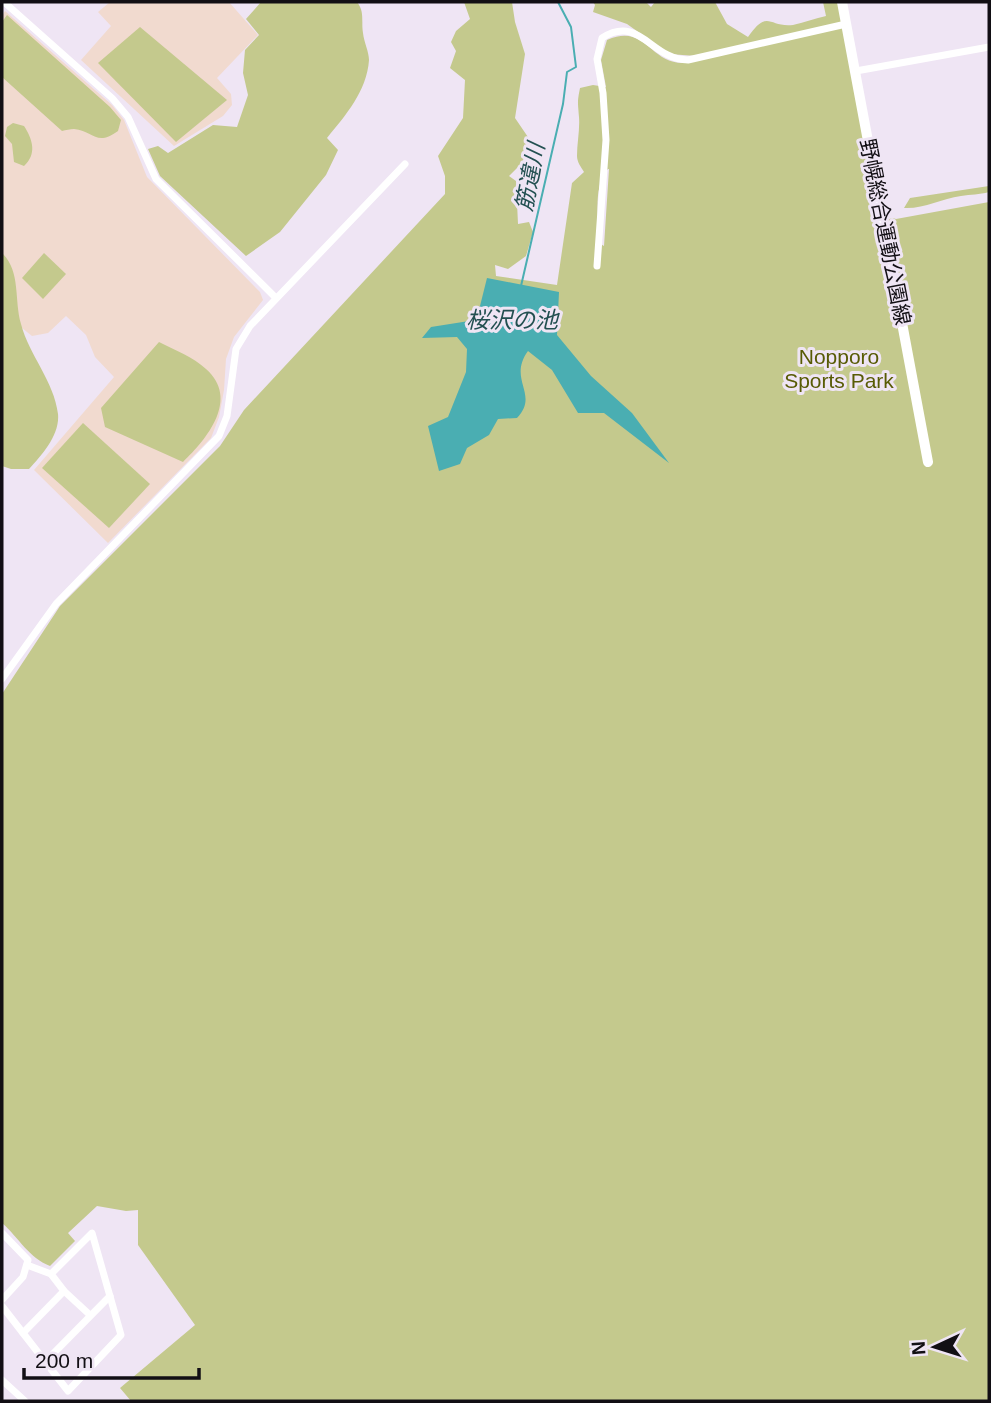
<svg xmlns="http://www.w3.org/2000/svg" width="991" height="1403" font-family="Arial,'Noto Sans JP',sans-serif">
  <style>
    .education { fill: #f1dacf }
    .green { fill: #c4c98d; fill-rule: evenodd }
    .water { fill: #4aaeb2 }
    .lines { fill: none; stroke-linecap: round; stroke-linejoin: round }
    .stream { stroke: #4aaeb2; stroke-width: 2 }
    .minor { stroke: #fff; stroke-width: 7 }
    .secondary { stroke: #fff; stroke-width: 10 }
    .labels { text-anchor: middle; stroke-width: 6; stroke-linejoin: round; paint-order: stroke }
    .street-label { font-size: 21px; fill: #120f14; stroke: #efe5f4 }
    .park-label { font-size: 21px; fill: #585b05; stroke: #efe5f4 }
    .water-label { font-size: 23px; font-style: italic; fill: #235051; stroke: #efe5f4 }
  </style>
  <rect width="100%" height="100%" fill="#efe5f4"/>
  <!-- education -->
  <g class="education">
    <polygon points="110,2 229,2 258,35 217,78 231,94 232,105 223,116 174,146 81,60 111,26 98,12"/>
    <polygon points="5,11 112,105 124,120 147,177 260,292 263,300 234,337 226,359 224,390 219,417 211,438 108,543 34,470 114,377 95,357 86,335 66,316 48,333 32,336 12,320 2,324 2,16"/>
  </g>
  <!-- green -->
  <g class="green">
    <path d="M261 2H357C365 12 361 21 363 33 364 42 369 52 369 60 367 91 345 116 327 138L338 150 326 175 280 232 246 256 160 176 148 149 158 146 168 153 213 125 237 127 248 95 243 73 245 50 259 35 246 19Z"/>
    <path d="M464 2H512L515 22 525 54 515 118 530 140 522 163 509 176 516 181 518 224 529 222 533 232 526 256 508 269 495 265 496 276 557 285 572 183 584 172C581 167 577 162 577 156 577 143 580 130 579 117 578 103 577 103 580 88L593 85 606 87 601 60 607 40C646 23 649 63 683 63 691 63 702 59 710 57L669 54 627 24 593 12 595 5 593 2H646L651 7 655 2H715L727 24 748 37C768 8 769 28 793 25 803 23 816 18 826 16L823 2H839L878 222 893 218 896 219 989 202V1401H131L120 1388 195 1325 138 1245V1210L126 1211 97 1206 68 1233 75 1241 50 1266C29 1258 19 1238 2 1223V694L60 606 220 446 244 410 445 194V176L438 156 463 118 465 80 450 68 456 51 451 42 456 31 470 19ZM608 169H609L604 246 599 243C599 220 592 188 608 169Z"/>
    <path d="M7 15 110 107 121 120 118 131C96 147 94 131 74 129 70 129 66 130 62 131L2 77V22Z"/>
    <polygon points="140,27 227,100 176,142 98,63"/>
    <path d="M13 123 24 126C33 140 37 154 24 166L14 162 12 144 5 136 7 127Z"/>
    <path d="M989 186V192C979 195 971 194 961 196 941 199 924 209 904 208L910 198Z"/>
    <path d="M2 253C21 271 14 300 21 324 29 355 54 381 58 414 60 435 42 455 29 469H11L2 466Z"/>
    <polygon points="44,253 66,274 43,299 22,278"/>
    <path d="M159 342C175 350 193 357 206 369 240 399 207 439 183 462L105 427 101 408Z"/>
    <polygon points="83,423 150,484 109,528 42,468"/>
  </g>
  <!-- water -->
  <path class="water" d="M487 278 559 292 557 335 591 376 632 413 669 463 604 413H578L552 370 528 351C507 380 540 394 517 418L498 419 489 435 467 448 460 464 439 471 428 426 448 417 466 372 467 349 457 337 422 338 431 327 469 321 480 306Z"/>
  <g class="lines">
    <!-- stream -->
    <polyline class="stream" points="521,286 563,104 567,72 576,67 571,27 558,2"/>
    <!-- minor -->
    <g class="minor">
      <polyline points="4,2 112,98 128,117 156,179 276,298"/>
      <polyline points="856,71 989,47"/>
      <path d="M597 266 606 140 603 93 597 59 602 38C640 14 651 60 688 60L846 24"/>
      <polyline points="2,679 56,604 219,436 227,416 236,349 250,326 405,164"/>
      <polyline points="2,1233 28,1260 23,1277 2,1300"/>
      <polyline points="27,1265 51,1274 64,1291 90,1315"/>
      <polyline points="2,1306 68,1391 121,1335 92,1233 51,1274"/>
      <polyline points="23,1333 64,1291"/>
      <polyline points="45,1362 110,1296"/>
      <polyline points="2,1380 25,1401"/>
    </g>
    <!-- secondary -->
    <polyline class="secondary" points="842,2 928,462"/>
  </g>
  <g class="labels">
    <!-- street labels -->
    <g class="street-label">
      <text transform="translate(885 232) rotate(79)" y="7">野幌総合運動公園線</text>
    </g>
    <!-- park labels -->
    <g class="park-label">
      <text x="839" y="364">Nopporo<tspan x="839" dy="24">Sports Park</tspan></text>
    </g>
    <!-- water labels -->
    <g class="water-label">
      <text transform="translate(530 177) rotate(-79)" y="8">筋違川</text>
      <text x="512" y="328">桜沢の池</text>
    </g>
  </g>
  <!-- border -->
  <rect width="991" height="1403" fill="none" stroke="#120f14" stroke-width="7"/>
  <!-- north arrow -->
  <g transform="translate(935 1347) rotate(266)" stroke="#efe5f4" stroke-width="5" paint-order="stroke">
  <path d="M0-5L12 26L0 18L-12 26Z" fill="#120f14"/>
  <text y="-10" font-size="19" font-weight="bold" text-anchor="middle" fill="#120f14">N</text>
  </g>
  <!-- scale -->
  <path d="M24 1368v10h175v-10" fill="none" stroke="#120f14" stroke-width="3.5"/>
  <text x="35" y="1368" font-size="21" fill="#120f14" stroke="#efe5f4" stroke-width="5" paint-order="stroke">200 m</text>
</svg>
